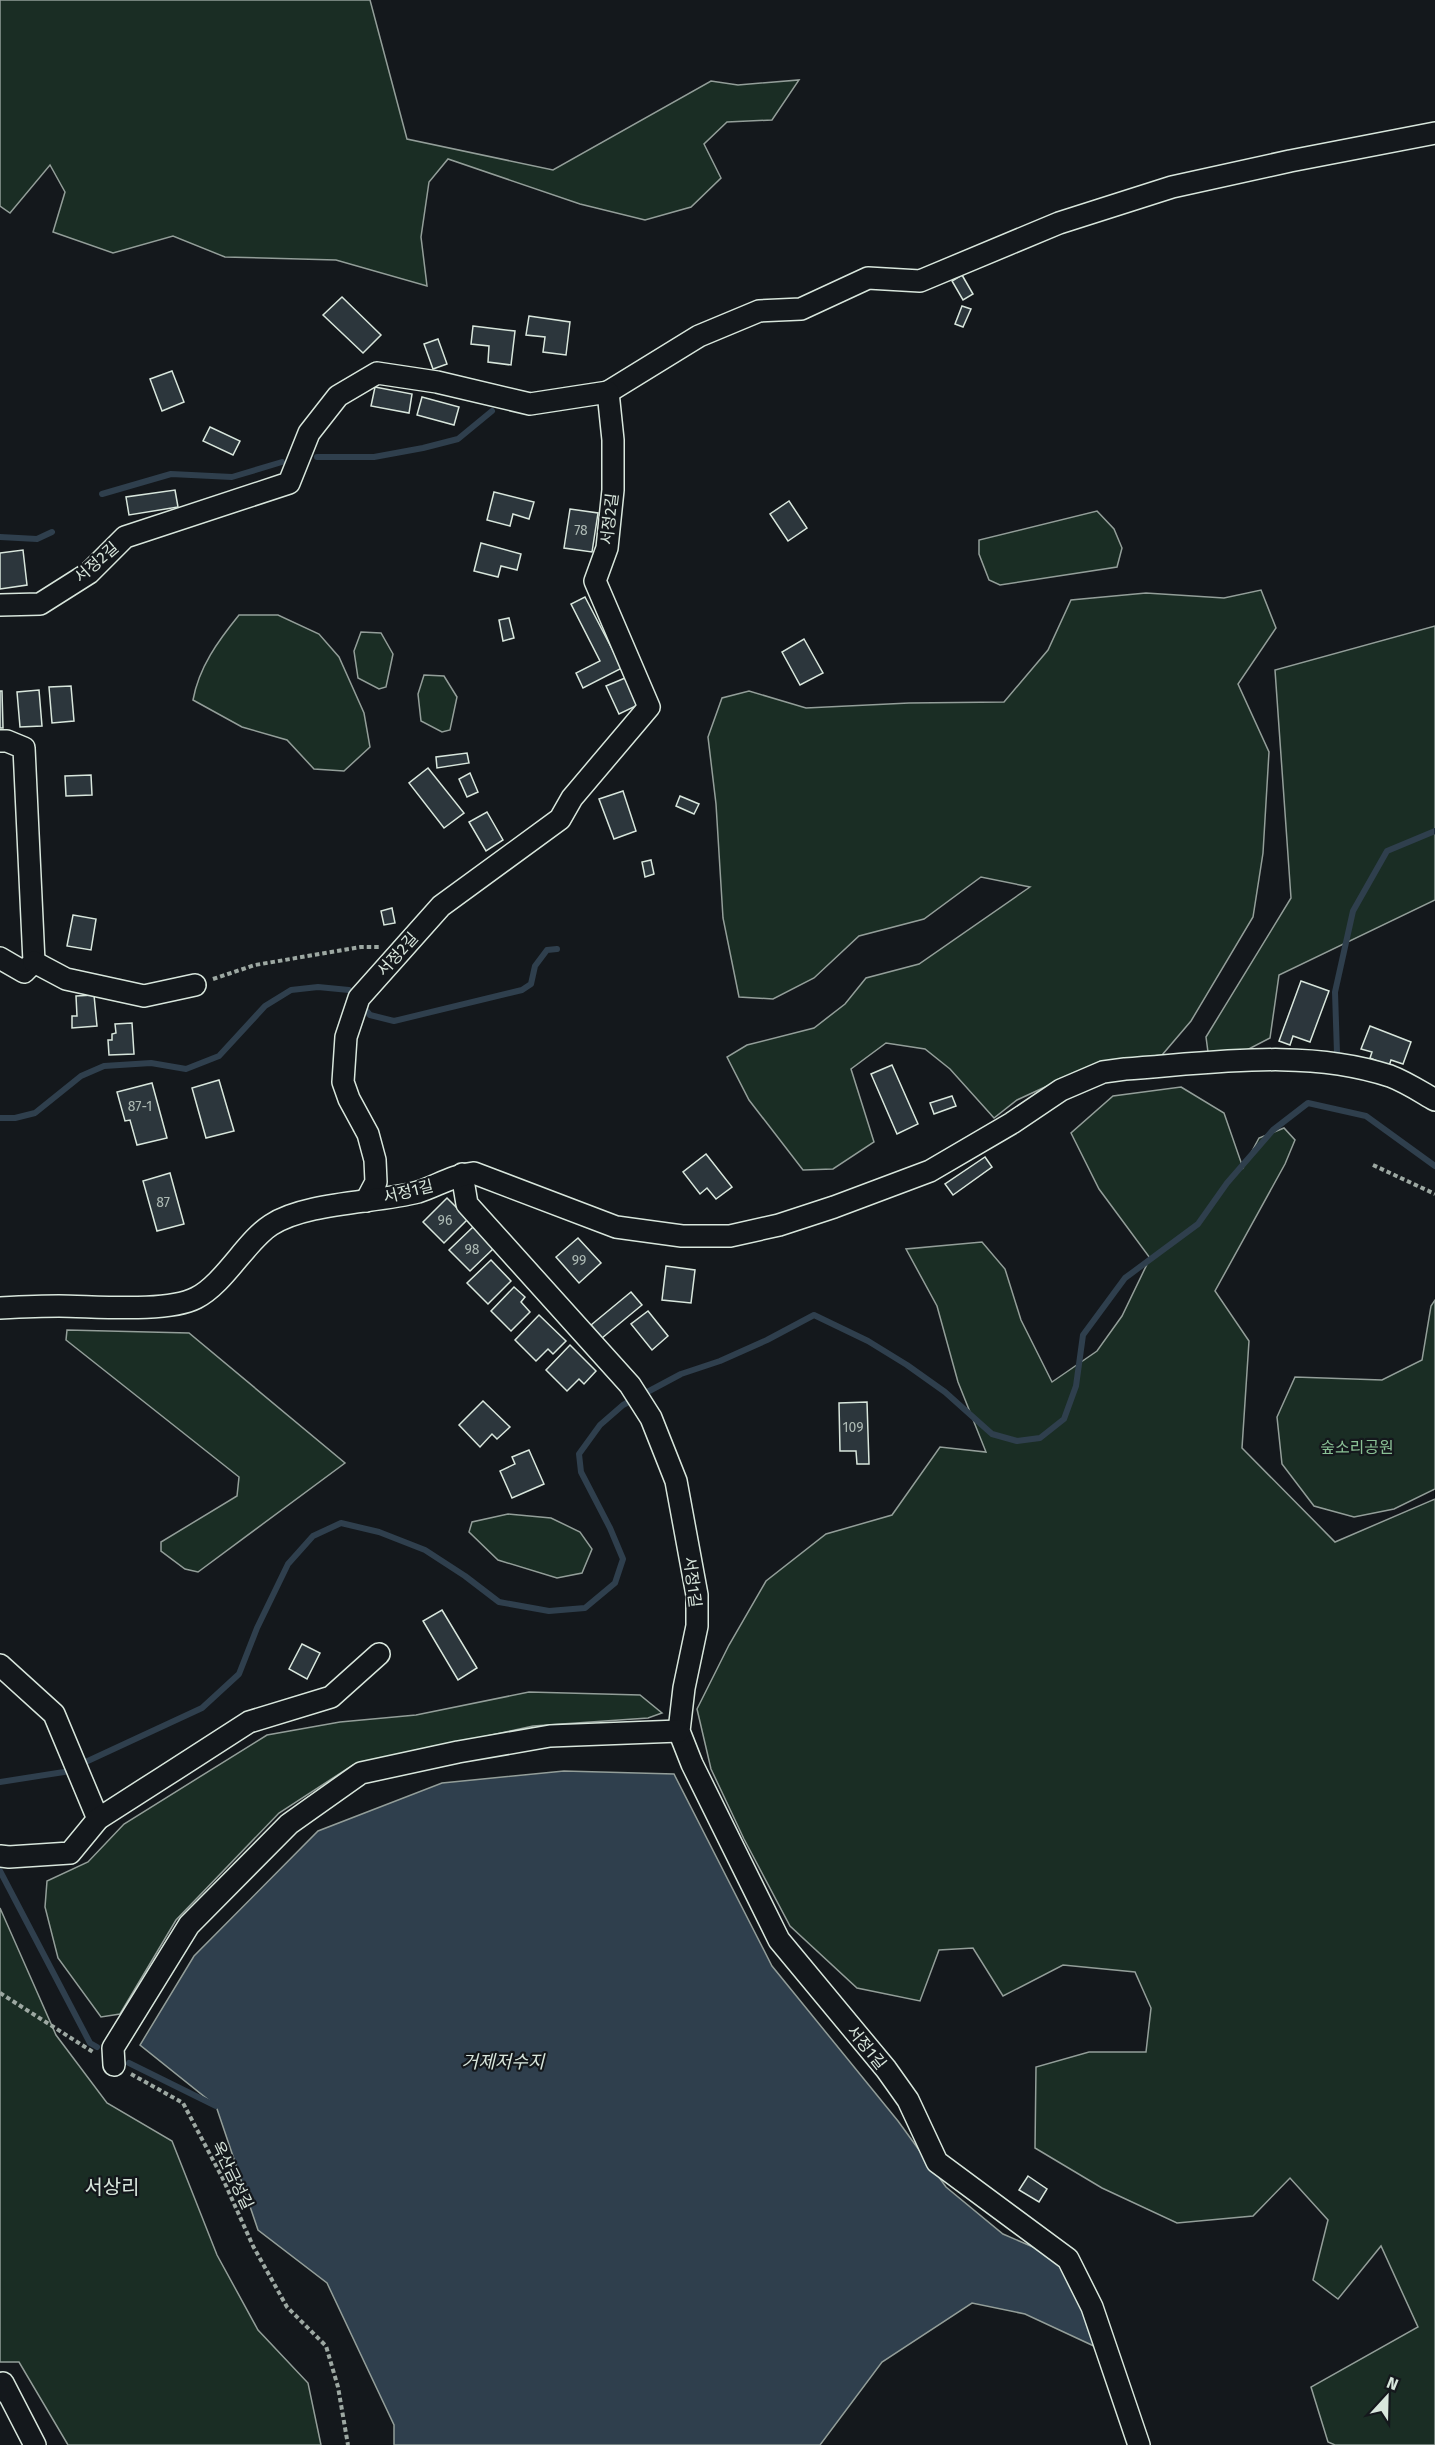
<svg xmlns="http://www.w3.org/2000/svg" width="1435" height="2445" font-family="'Fira Sans','Noto Sans KR',sans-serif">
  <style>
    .green { fill: #1a2d24; stroke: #939e99; stroke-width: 1.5 }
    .water { fill: #2f3f4d; stroke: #939e99; stroke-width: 1.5 }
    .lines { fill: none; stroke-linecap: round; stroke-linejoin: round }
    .stream { stroke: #2f3f4d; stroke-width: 6 }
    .building { fill: #2c363c; stroke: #d8e6dc; stroke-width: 1.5 }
    .minor-casing { stroke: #d8e6dc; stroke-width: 24 }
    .path { stroke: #9da8a2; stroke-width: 4; stroke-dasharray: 4.5 3; stroke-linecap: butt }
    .minor { stroke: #14181c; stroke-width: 21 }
    .labels { text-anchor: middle; stroke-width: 4.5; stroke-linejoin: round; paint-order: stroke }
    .number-label { font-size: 14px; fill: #adbab4 }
    .street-label { font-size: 16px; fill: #d8e6dc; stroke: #14181c }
    .park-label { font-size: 16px; fill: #8ac095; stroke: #14181c }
    .water-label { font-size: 18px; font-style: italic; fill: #d8e6dc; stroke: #14181c }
    .quarter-label { font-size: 20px; fill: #d8e6dc; stroke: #14181c }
  </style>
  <rect width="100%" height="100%" fill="#14181c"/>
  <!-- green -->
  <g class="green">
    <polygon points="0,0 370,0 407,139 553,170 711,81 738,85 799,80 772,120 727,122 704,144 721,178 691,207 645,220 580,204 448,159 429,182 421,237 427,286 336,260 225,257 173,236 113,253 53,232 65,192 50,165 10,213 0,206"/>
    <polygon points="1097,511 1114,529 1122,548 1117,567 1000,585 989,580 979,554 979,540"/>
    <polygon points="1261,590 1276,628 1238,684 1269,752 1263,853 1253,917 1191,1021 1162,1055 1099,1062 1017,1100 994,1118 950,1069 925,1049 886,1043 851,1069 874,1142 833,1169 803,1170 749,1100 727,1057 747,1045 814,1028 845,1004 866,978 919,964 1030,887 981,877 924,919 859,936 814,978 773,999 739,997 723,918 716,804 708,737 722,698 749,691 806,708 909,703 1004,702 1048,650 1071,600 1146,593 1224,598"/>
    <path d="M239 615H278L319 634 339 657 364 713 370 747 344 771 314 769 287 740 242 727 193 700C199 667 218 641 239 615Z"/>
    <polygon points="1435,626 1435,900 1279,975 1270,1038 1243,1052 1208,1052 1206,1037 1291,898 1275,670"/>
    <polygon points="361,632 381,633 393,654 386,687 379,689 358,678 354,651"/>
    <polygon points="424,675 444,676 457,697 450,730 442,732 421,721 418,694"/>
    <polygon points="1181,1087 1224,1113 1243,1168 1259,1138 1284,1128 1295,1140 1285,1164 1215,1291 1249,1341 1242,1448 1335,1542 1435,1499 1435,2445 1335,2445 1328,2442 1311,2387 1418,2327 1381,2246 1338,2299 1313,2280 1328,2220 1290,2178 1253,2216 1177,2223 1102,2188 1035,2148 1036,2067 1089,2052 1146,2052 1151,2008 1135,1972 1063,1965 1003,1996 973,1948 939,1950 920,2001 857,1988 790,1926 744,1839 711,1769 697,1709 729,1645 766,1581 826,1534 892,1515 940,1447 986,1452 958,1382 937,1306 906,1249 982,1242 1005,1269 1021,1320 1052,1382 1097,1351 1122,1316 1150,1258 1099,1189 1071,1133 1113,1096"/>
    <polygon points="1435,1300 1435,1489 1394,1509 1354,1517 1314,1506 1282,1464 1277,1417 1295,1377 1382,1380 1422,1360 1431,1306"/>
    <polygon points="67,1330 189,1333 345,1463 198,1572 185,1569 161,1551 161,1542 237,1496 239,1477 66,1340"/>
    <polygon points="508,1514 551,1518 580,1532 592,1549 582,1573 557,1578 498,1560 469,1532 472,1522"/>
    <polygon points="529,1692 640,1695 662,1713 648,1718 533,1726 353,1765 279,1813 176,1920 120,2014 101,2017 58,1958 45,1907 47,1881 88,1862 124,1824 267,1735 340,1722 416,1715"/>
    <polygon points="0,1908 56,2035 107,2103 172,2141 217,2255 258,2330 308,2383 321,2445 68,2445 19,2362 0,2362"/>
  </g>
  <!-- water -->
  <polygon class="water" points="564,1771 674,1774 772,1966 898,2121 946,2187 1003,2234 1070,2263 1096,2347 1025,2314 972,2303 882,2362 820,2445 394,2445 394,2425 327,2283 258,2230 216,2106 140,2045 194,1956 318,1831 442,1783"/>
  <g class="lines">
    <!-- stream -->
    <g class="stream">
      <polyline points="317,457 374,457 423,448 458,439 492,411"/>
      <polyline points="102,494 171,474 232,477 282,462"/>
      <polyline points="0,537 37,539 52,532"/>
      <polyline points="361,1004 370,1015 394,1021 522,990 531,984 535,966 547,950 557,949"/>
      <polyline points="1337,1053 1335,992 1353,911 1387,851 1435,831"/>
      <polyline points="0,1118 15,1118 35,1113 81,1076 104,1066 151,1063 186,1069 219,1056 265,1006 291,990 318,987 349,990 354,996"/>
      <polyline points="0,1782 64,1772 202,1708 239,1674 257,1628 288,1564 313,1536 341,1523 379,1532 425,1550 465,1576 499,1602 549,1611 585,1608 615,1583 623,1559 610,1528 581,1472 579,1454 600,1425 623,1405 681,1374 720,1361 767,1340 814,1315 868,1341 907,1365 945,1392 992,1434 1017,1441 1040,1438 1064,1419 1076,1386 1083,1335 1125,1278 1198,1224 1227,1183 1273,1130 1308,1103 1366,1116 1435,1166"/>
      <polyline points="0,1871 90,2043 97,2047"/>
      <polyline points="129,2063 216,2106"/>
    </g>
  </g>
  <!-- building -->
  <g class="building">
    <polygon points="962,275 973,294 963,300 952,281"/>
    <polygon points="342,297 381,335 363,353 323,315"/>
    <polygon points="962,306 971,309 963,327 955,324"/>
    <polygon points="529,316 570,322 566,355 543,352 545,337 526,335"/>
    <polygon points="473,326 515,331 511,365 488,362 489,346 471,344"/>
    <polygon points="438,339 447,364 433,369 424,344"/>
    <polygon points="172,371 184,402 162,411 150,379"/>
    <polygon points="375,387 412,394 409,413 371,406"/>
    <polygon points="422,397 459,407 454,425 417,415"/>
    <polygon points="210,427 240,441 233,455 203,441"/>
    <polygon points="175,490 178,507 129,515 126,497"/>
    <polygon points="494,492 534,502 529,519 513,514 510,526 487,520"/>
    <polygon points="789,501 807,528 788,541 770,514"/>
    <polygon points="570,509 598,513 592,552 564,548"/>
    <polygon points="481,543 521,554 517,570 501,566 498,577 474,571"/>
    <polygon points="23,550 27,585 0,589 0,553"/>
    <polygon points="585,597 622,668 583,688 576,673 600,661 571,604"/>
    <polygon points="509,618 514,638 503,641 499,620"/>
    <polygon points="804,639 823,673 800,685 782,652"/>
    <polygon points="625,678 638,705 619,714 606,686"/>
    <polygon points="71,686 74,721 52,723 49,687"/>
    <polygon points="39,690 42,726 20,727 17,692"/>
    <polygon points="0,691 2,691 3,728 0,728"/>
    <polygon points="467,753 469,763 437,768 436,757"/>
    <polygon points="428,768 464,813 444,828 409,783"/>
    <polygon points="470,773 478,792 467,797 459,779"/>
    <polygon points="91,775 92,795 66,796 65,776"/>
    <polygon points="623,791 636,831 614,839 599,799"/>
    <polygon points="680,796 699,804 694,814 676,806"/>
    <polygon points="487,812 503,840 486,851 469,822"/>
    <polygon points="651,860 654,874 645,877 642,862"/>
    <polygon points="392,908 395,923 384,925 381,911"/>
    <polygon points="73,915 96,919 91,950 67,946"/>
    <polygon points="1301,981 1329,991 1310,1042 1293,1036 1290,1045 1279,1041"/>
    <polygon points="94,995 97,1026 72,1028 72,1016 77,1016 76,996"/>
    <polygon points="132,1023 134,1054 109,1055 108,1040 112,1040 112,1034 116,1033 115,1024"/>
    <polygon points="1370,1026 1411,1042 1403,1064 1391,1060 1389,1066 1370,1058 1372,1052 1361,1049"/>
    <polygon points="892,1065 918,1124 897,1134 871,1074"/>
    <polygon points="219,1080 234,1131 206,1138 192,1088"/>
    <polygon points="152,1083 167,1138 137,1145 130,1120 125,1121 117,1092"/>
    <polygon points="952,1096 956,1106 934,1114 930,1103"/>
    <polygon points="706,1154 732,1187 716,1199 707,1188 700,1194 683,1172"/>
    <polygon points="985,1157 992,1167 953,1195 945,1184"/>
    <polygon points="170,1173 184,1224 157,1231 143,1181"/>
    <polygon points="447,1198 468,1219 444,1243 423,1222"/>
    <polygon points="473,1227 494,1248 470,1271 449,1250"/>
    <polygon points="578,1238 601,1263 579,1283 556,1257"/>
    <polygon points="491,1260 511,1281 488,1304 467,1283"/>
    <polygon points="666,1266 695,1270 691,1303 662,1300"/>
    <polygon points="514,1287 525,1297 521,1302 530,1312 511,1331 491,1311"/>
    <polygon points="631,1292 642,1305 602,1338 591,1325"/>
    <polygon points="648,1311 668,1336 652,1350 631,1324"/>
    <polygon points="539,1315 566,1341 553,1354 548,1349 536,1361 515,1340"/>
    <polygon points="570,1345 596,1371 584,1384 579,1379 567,1391 546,1370"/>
    <polygon points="483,1401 510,1427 497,1439 492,1434 480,1447 459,1425"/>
    <polygon points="867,1402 869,1464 857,1464 856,1451 840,1451 839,1403"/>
    <polygon points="529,1450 544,1484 512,1498 500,1471 515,1464 512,1457"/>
    <polygon points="442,1610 477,1668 458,1680 423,1621"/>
    <polygon points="302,1644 320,1653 307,1679 289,1669"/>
    <polygon points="1028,2176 1047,2189 1039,2202 1019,2190"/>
  </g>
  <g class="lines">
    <!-- minor casing -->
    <g class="minor-casing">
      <g id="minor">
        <polyline points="608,392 699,336 759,311 801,309 868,278 920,281 1059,223 1172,187 1290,161 1435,133"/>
        <polyline points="0,605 40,604 89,573 125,537 289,483 309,433 338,396 377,373 437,382 530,404 608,392 613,440 613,490 607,548 595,581 649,707 572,798 560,819 441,906 359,998 346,1037 343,1082 349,1099 368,1134 375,1160 376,1182 366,1201"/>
        <polyline points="0,741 7,741 24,748 34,962 24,972 0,958"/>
        <polyline points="34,962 66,979 144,996 195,985"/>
        <polyline points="462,1174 467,1204 630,1385 651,1418 676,1481 697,1595 697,1626 684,1688 679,1731 692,1764 779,1940 886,2069 908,2100 937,2162 1068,2259 1092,2307 1139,2445"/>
        <path d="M0 1308C20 1307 40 1306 59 1306 93 1306 167 1313 196 1298 224 1284 246 1241 271 1225 306 1202 376 1203 418 1192 437 1186 453 1175 474 1173L616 1227 682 1236H730L779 1225 834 1207 930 1171 1012 1123 1061 1090 1103 1072 1125 1069C1212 1063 1306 1048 1390 1076 1406 1082 1421 1092 1435 1100"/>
        <polyline points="0,1665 54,1714 98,1819"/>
        <polyline points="0,1856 9,1857 70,1853 98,1819 162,1778 249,1722 331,1697 379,1654"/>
        <polyline points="114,2065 113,2048 189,1925 289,1824 361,1773 458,1752 550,1736 679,1731"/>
        <polyline points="0,2391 3,2383 35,2445"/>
      </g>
    </g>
    <!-- path -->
    <g class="path">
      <polyline points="213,979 255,965 361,947 379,947"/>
      <polyline points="1373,1165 1435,1194"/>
      <polyline points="0,1993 93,2052"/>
      <polyline points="131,2074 183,2103 223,2179 253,2246 287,2307 326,2346 338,2387 348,2445"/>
    </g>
    <!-- minor -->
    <use href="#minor" class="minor"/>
  </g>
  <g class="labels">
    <!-- number labels -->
    <g class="number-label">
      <text x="581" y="535">78</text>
      <text x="140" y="1111">87-1</text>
      <text x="163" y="1207">87</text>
      <text x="445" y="1225">96</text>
      <text x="472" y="1254">98</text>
      <text x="579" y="1265">99</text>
      <text x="853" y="1432">109</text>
    </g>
    <!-- street labels -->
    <g class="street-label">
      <text transform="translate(609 519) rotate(-83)" y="6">서정2길</text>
      <text transform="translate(96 562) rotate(-41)" y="6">서정2길</text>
      <text transform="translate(397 954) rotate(-48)" y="6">서정2길</text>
      <text transform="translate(408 1191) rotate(-14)" y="6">서정1길</text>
      <text transform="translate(693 1582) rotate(83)" y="6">서정1길</text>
      <text transform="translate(867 2047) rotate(51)" y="6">서정1길</text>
      <text transform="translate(233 2175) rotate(64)" y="6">옥산금성길</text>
    </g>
    <!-- park labels -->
    <g class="park-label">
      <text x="1357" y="1453">숲소리공원</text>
    </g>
    <!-- water labels -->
    <g class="water-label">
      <text x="503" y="2068">거제저수지</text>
    </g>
    <!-- quarter labels -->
    <g class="quarter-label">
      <text x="112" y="2194">서상리</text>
    </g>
  </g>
  <!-- north arrow -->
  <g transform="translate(1387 2397) rotate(22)" stroke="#14181c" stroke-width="4.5" paint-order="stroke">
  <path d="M0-4.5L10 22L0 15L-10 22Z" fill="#d8e6dc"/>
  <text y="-9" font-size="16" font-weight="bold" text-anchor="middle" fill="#d8e6dc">N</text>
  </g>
</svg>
